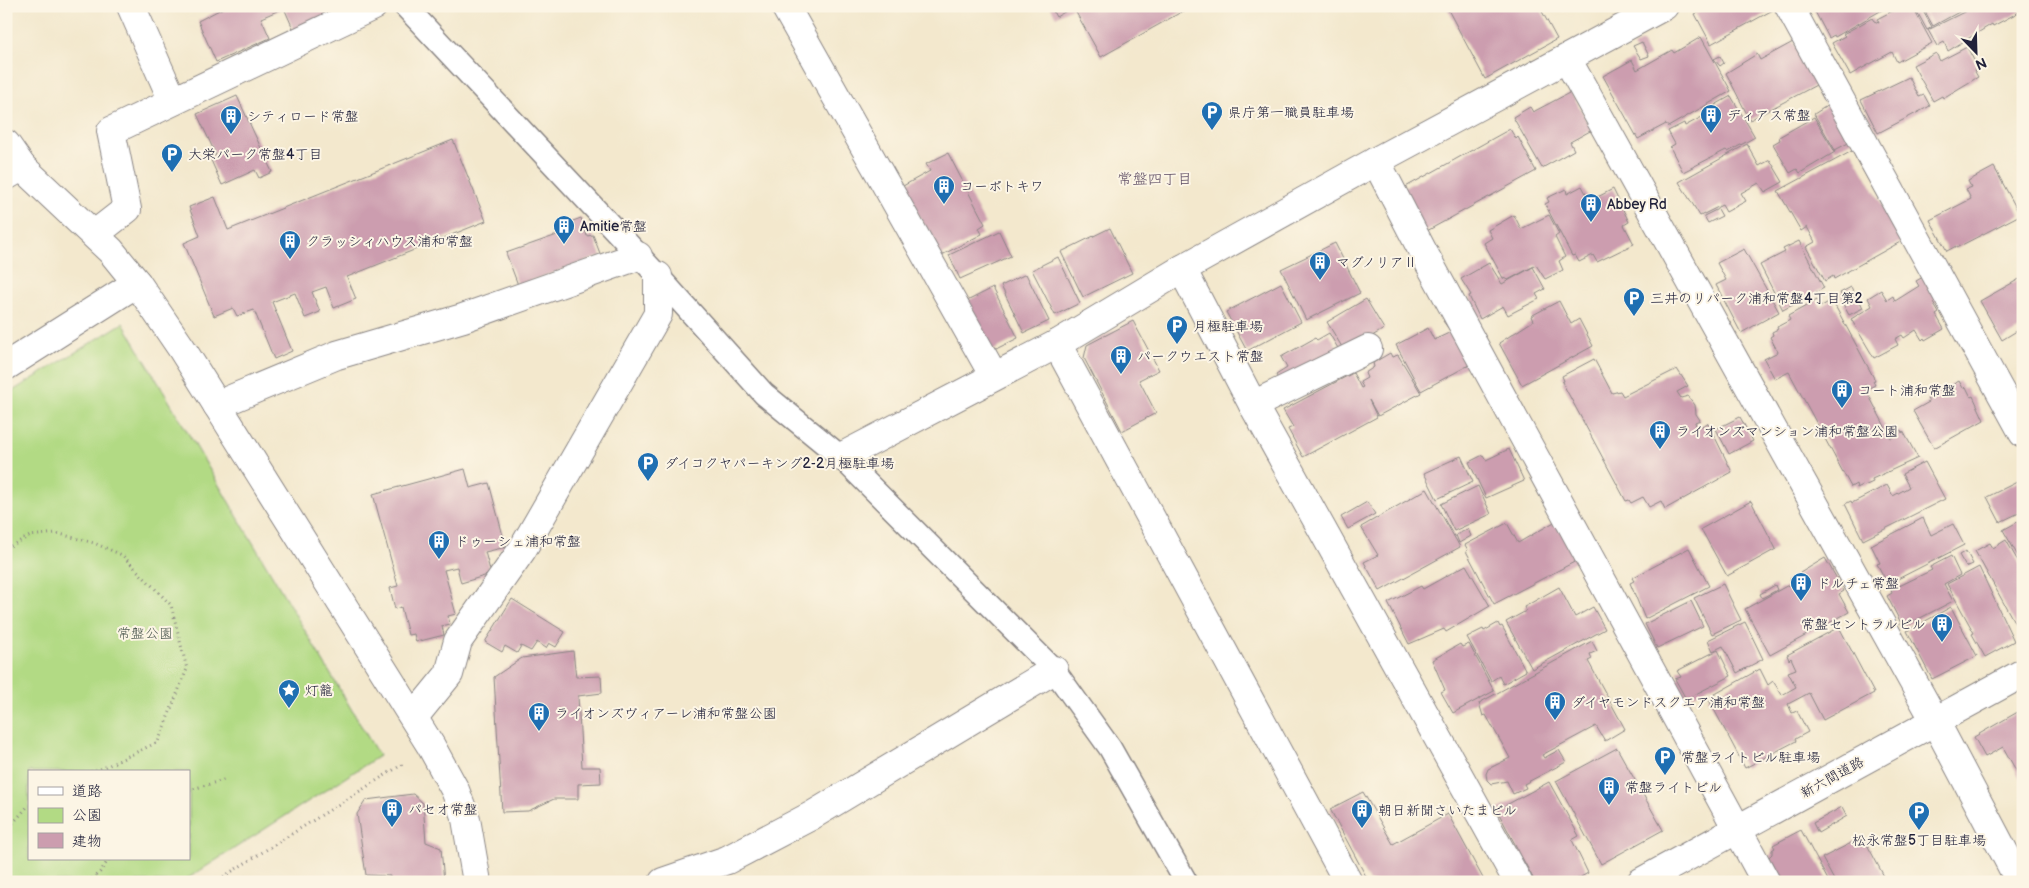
<svg xmlns="http://www.w3.org/2000/svg" width="2029" height="888" font-family="'Balsamiq Sans','Klee One',sans-serif">
  <style>
    .green { fill: #b2da84; stroke: #6a7e60; fill-rule: evenodd }
    .building { fill: #cc9daf }
    .lines { fill: none; stroke-linecap: round; stroke-linejoin: round }
    .service-casing { stroke: #8a8584; stroke-width: 25 }
    .minor-casing { stroke: #8a8584; stroke-width: 30 }
    .tertiary-casing { stroke: #8a8584; stroke-width: 30 }
    .path { stroke: #8a8584; stroke-width: 3; stroke-dasharray: 1 4; stroke-linecap: butt }
    .service { stroke: #fff; stroke-width: 22 }
    .minor { stroke: #fff; stroke-width: 28 }
    .tertiary { stroke: #fff; stroke-width: 28 }
    .labels { text-anchor: middle; stroke-width: 4; stroke-linejoin: round; paint-order: stroke }
    .poi-label { font-size: 14px; fill: #22223b; stroke: #fcf5e5; text-anchor: start }
    .park-label { font-size: 14px; fill: #4d5951; stroke: #fcf5e5 }
    .street-label { font-size: 14px; fill: #22223b; stroke: #fcf5e5 }
    .neighbourhood-label { font-size: 15px; fill: #5e4d64; stroke: #fcf5e5 }
  </style>
  <rect width="100%" height="100%" fill="#fcf5e5"/>
  <filter id="ink" filterUnits="userSpaceOnUse"><feTurbulence type="fractalNoise" baseFrequency=".02" numOctaves="2"/><feDisplacementMap in="SourceGraphic" scale="10" xChannelSelector="R" yChannelSelector="G"/><feConvolveMatrix kernelMatrix="1 2 1 2 8 2 1 2 1" color-interpolation-filters="sRGB"/></filter>
  <filter id="wash" filterUnits="userSpaceOnUse"><feTurbulence type="fractalNoise" baseFrequency=".0096" numOctaves="4" result="noise"/><feDisplacementMap in="SourceGraphic" scale="20" xChannelSelector="R" yChannelSelector="G"/><feGaussianBlur stdDeviation="1.12" result="paint"/><feColorMatrix in="noise" values="0 0 0 0 0 0 0 0 0 0 0 0 0 0 0 0 0 1.4 0 .05"/><feComposite in="paint" operator="in"/></filter>
  <g filter="url(#wash)">
    <rect width="100%" height="100%" fill="#f3e8cd"/>
    <!-- green -->
    <path class="green" d="M123 323 379 756 182 882H6V395ZM29 772H189V859H29Z"/>
    <g id="blocks">
      <!-- building -->
      <g class="building">
        <polygon points="227,6 323,6 328,18 295,33 284,8 261,18 270,38 216,62 198,21"/>
        <polygon points="1050,6 1192,6 1101,57 1073,7 1056,17"/>
        <polygon points="1446,6 1539,6 1557,39 1485,79"/>
        <polygon points="1710,6 1780,6 1711,44 1695,14"/>
        <polygon points="1812,6 1889,6 1835,37 1834,35 1829,38"/>
        <polygon points="1902,6 1912,6 1932,43 1897,62 1892,52 1850,75 1832,43 1845,36 1843,34 1872,18 1874,21 1879,23 1877,19"/>
        <polygon points="1914,6 1920,6 1932,27 1927,30"/>
        <polygon points="1922,6 1970,6 1933,26"/>
        <polygon points="1976,6 2023,6 2023,10 1993,26 1992,24 1948,51 1944,42 1937,46 1928,30"/>
        <polygon points="1701,37 1731,91 1668,127 1666,124 1638,139 1603,76 1632,60 1637,70 1672,50 1674,53"/>
        <polygon points="1642,42 1649,56 1641,59 1633,46"/>
        <polygon points="1793,42 1796,47 1800,45 1820,83 1750,120 1726,73 1757,54 1760,60"/>
        <polygon points="1967,47 1978,68 1974,70 1978,77 1943,98 1942,96 1933,101 1913,65 1936,53 1940,61"/>
        <polygon points="1720,56 1724,63 1720,66 1714,59"/>
        <polygon points="1909,77 1919,97 1924,95 1930,106 1878,133 1861,100"/>
        <polygon points="1571,92 1592,130 1570,142 1574,150 1542,168 1513,117 1530,107 1533,112"/>
        <polygon points="237,96 272,172 259,178 255,170 222,185 210,158 216,155 197,114"/>
        <polygon points="1731,96 1755,137 1728,152 1726,150 1683,172 1670,147 1675,144 1668,131 1684,123 1685,126 1717,109 1715,105"/>
        <polygon points="1833,102 1854,140 1835,150 1814,114"/>
        <polygon points="1814,117 1835,152 1800,173 1797,169 1790,173 1773,144 1780,140 1779,137"/>
        <polygon points="1510,129 1516,139 1518,137 1536,171 1425,232 1402,189"/>
        <polygon points="453,140 486,221 347,277 356,299 334,308 326,287 312,292 320,312 305,318 295,293 272,302 292,351 274,359 254,310 237,316 233,308 214,316 184,243 200,236 189,207 215,197 228,230"/>
        <polygon points="1747,144 1759,166 1770,160 1783,182 1765,192 1759,183 1741,193 1746,201 1726,212 1722,205 1700,216 1679,182"/>
        <polygon points="1852,151 1902,241 1834,279 1833,276 1825,281 1806,247 1815,242 1807,227 1801,231 1778,191"/>
        <polygon points="948,153 985,224 979,228 982,234 940,256 903,186 930,171 926,164"/>
        <polygon points="1994,167 2020,215 1956,248 1956,246 1947,251 1930,220 1971,199 1966,189 1971,187 1968,181"/>
        <polygon points="1582,186 1590,201 1613,189 1629,222 1624,225 1634,244 1597,262 1593,255 1579,262 1575,255 1572,256 1545,204 1549,202 1547,198 1566,189 1567,194"/>
        <polygon points="1718,209 1722,216 1708,223 1704,216"/>
        <polygon points="1514,215 1521,229 1549,215 1559,234 1555,237 1565,257 1559,261 1563,270 1545,279 1536,265 1508,280 1503,278 1484,243 1492,238 1488,230"/>
        <polygon points="581,218 587,236 593,235 601,256 518,285 506,253 560,234 557,227"/>
        <polygon points="1110,228 1132,273 1083,297 1061,252"/>
        <polygon points="999,231 1011,256 960,279 949,255"/>
        <polygon points="1799,241 1824,288 1783,310 1760,265 1785,252 1783,249"/>
        <polygon points="1335,243 1360,293 1306,320 1281,269"/>
        <polygon points="1744,249 1779,312 1741,333 1716,285 1726,280 1717,263"/>
        <polygon points="1058,257 1080,303 1055,315 1032,270"/>
        <polygon points="1489,263 1502,284 1533,267 1545,289 1536,294 1539,299 1508,315 1503,306 1480,319 1469,296 1471,295 1461,279"/>
        <polygon points="1930,273 1944,297 1933,303 1939,313 1936,315 1944,329 1925,340 1924,338 1922,340 1916,330 1904,338 1902,335 1895,339 1898,345 1874,358 1851,319 1872,306 1868,298 1881,290 1887,300 1893,296 1895,301 1919,286 1916,281"/>
        <polygon points="1026,274 1049,321 1024,333 1001,286"/>
        <polygon points="2023,277 2023,333 2020,329 2002,340 1980,301"/>
        <polygon points="1281,283 1301,322 1247,351 1226,312"/>
        <polygon points="1851,287 1856,296 1845,302 1840,293"/>
        <polygon points="993,288 1018,338 992,351 967,301"/>
        <polygon points="1858,297 1863,308 1849,315 1843,304"/>
        <polygon points="1366,299 1384,329 1345,352 1327,322"/>
        <polygon points="1817,300 1820,307 1832,300 1875,380 1873,381 1875,385 1869,388 1867,384 1864,386 1891,438 1893,437 1892,435 1901,430 1902,433 1903,431 1918,458 1872,479 1873,482 1864,486 1863,485 1857,488 1856,484 1851,487 1789,372 1775,379 1764,359 1778,352 1770,337 1773,335 1772,332 1778,329 1777,327 1790,320 1788,316"/>
        <polygon points="1559,301 1571,324 1579,319 1593,346 1522,385 1499,343 1533,321 1531,316"/>
        <polygon points="1449,317 1471,364 1421,391 1396,345 1428,328 1434,340 1451,332 1443,321"/>
        <polygon points="1133,321 1159,370 1139,380 1156,413 1122,431 1084,358 1087,345"/>
        <polygon points="1329,333 1342,355 1283,388 1276,375 1287,368 1281,357 1315,338 1317,340"/>
        <polygon points="1390,353 1392,357 1398,355 1421,393 1378,416 1369,400 1377,417 1303,457 1288,429 1293,427 1283,410 1353,373 1361,388 1363,387 1360,382 1367,378 1365,373 1374,367 1373,363"/>
        <polygon points="1594,359 1612,393 1620,391 1623,396 1677,369 1688,386 1677,392 1681,398 1688,396 1695,405 1696,414 1700,420 1695,422 1697,428 1708,423 1732,472 1665,509 1661,501 1649,507 1643,497 1631,503 1629,500 1626,501 1562,382 1564,381 1562,376"/>
        <polygon points="1959,381 1963,388 1966,387 1971,397 1973,396 1984,420 1934,448 1913,411 1929,402 1927,399"/>
        <polygon points="1740,417 1753,441 1729,454 1716,429"/>
        <polygon points="1509,449 1524,481 1486,498 1469,462 1483,455 1486,460"/>
        <polygon points="1461,456 1473,482 1437,499 1424,473"/>
        <polygon points="1925,462 1945,499 1863,540 1845,504 1851,501 1852,503 1887,485 1893,496 1909,487 1902,474"/>
        <polygon points="465,469 470,488 489,483 506,547 485,552 491,574 461,583 457,567 444,570 456,614 448,616 450,624 442,626 444,635 416,642 414,634 408,635 401,607 395,609 390,588 398,586 373,494"/>
        <polygon points="2023,479 2023,511 2000,522 1987,497"/>
        <polygon points="1478,486 1491,514 1454,531 1441,504"/>
        <polygon points="1427,489 1460,547 1380,591 1364,562 1378,555 1361,527"/>
        <polygon points="1751,501 1776,549 1727,576 1701,529"/>
        <polygon points="1367,502 1375,514 1348,529 1341,517"/>
        <polygon points="1923,518 1931,535 1953,524 1964,545 1888,584 1877,564 1880,563 1871,545"/>
        <polygon points="2023,519 2023,554 2018,556 2003,530"/>
        <polygon points="1556,521 1582,558 1494,604 1466,551 1468,550 1465,545 1507,523 1518,543"/>
        <polygon points="1468,529 1471,536 1459,543 1456,535"/>
        <polygon points="2006,540 2023,570 2023,638 1975,551 1990,543 1993,548"/>
        <polygon points="1689,548 1709,586 1645,619 1630,583 1634,581 1632,578"/>
        <polygon points="1966,551 1973,564 1966,567 1959,555"/>
        <polygon points="1951,556 1960,575 1944,584 1953,601 1903,627 1887,596 1892,593 1891,590 1932,570 1930,567"/>
        <polygon points="1825,558 1844,591 1839,594 1849,612 1770,655 1745,609 1792,583 1790,579"/>
        <polygon points="1466,565 1490,606 1446,632 1444,629 1409,644 1388,603 1421,586 1423,589"/>
        <polygon points="1979,567 2014,641 1985,657 1972,634 1974,633 1947,584"/>
        <polygon points="1723,584 1741,620 1712,634 1694,598"/>
        <polygon points="1775,585 1777,590 1762,598 1760,594"/>
        <polygon points="1559,587 1575,617 1593,607 1605,629 1532,669 1506,622 1526,611 1524,607"/>
        <polygon points="512,599 565,632 556,647 549,643 546,648 537,642 531,651 521,646 517,653 505,646 502,652 485,642"/>
        <polygon points="1691,601 1703,626 1657,648 1645,624"/>
        <polygon points="1951,607 1977,656 1932,679 1907,631"/>
        <polygon points="1745,622 1763,659 1737,673 1723,646 1713,651 1708,640"/>
        <polygon points="1498,623 1500,627 1502,626 1526,671 1503,684 1499,676 1491,681 1467,637 1483,629 1484,631"/>
        <polygon points="1839,627 1874,693 1823,720 1809,693 1788,704 1792,713 1797,711 1808,732 1795,739 1796,741 1745,768 1708,698 1760,669 1768,685 1773,681 1782,695 1796,687 1788,672 1796,669 1791,658 1789,660 1787,655"/>
        <polygon points="1592,641 1597,651 1590,654 1592,659 1588,661 1625,729 1605,741 1596,726 1542,755 1544,758 1559,750 1566,762 1524,784 1526,788 1513,794 1507,781 1491,784 1487,780 1486,774 1488,769 1510,758 1486,715 1483,716 1479,703"/>
        <polygon points="1460,644 1462,647 1469,644 1494,691 1453,713 1441,692 1445,690 1432,660"/>
        <polygon points="1718,650 1731,676 1686,699 1675,679 1681,677 1677,671"/>
        <polygon points="573,651 576,677 601,676 602,693 578,696 582,767 600,767 601,783 578,784 578,799 554,799 528,811 502,812 494,677 522,658"/>
        <polygon points="2023,709 2023,783 2003,747 1985,757 1974,737"/>
        <polygon points="1617,748 1663,830 1601,864 1556,781"/>
        <polygon points="1549,782 1579,836 1572,840 1588,873 1572,882 1535,882 1497,810"/>
        <polygon points="1363,792 1393,844 1448,814 1485,882 1369,882 1330,809"/>
        <polygon points="413,794 423,803 426,842 441,848 444,882 390,882 390,876 366,875 357,814 366,800"/>
        <polygon points="1842,807 1847,816 1818,833 1813,823"/>
        <polygon points="1801,830 1829,882 1782,882 1769,857 1772,854 1772,850 1775,848 1773,845"/>
        <polygon points="1863,837 1887,882 1835,882 1822,858"/>
      </g>
    </g>
  </g>
  <g filter="url(#ink)">
    <use href="#blocks" fill-opacity="0" stroke="#8a8584" stroke-width="1"/>
    <g class="lines">
      <!-- service casing -->
      <g class="service-casing">
        <polyline id="service" points="405,6 658,276 764,394 841,457 1054,670 1110,748 1186,882"/>
      </g>
      <!-- minor casing -->
      <g class="minor-casing">
        <g id="minor">
          <polyline points="131,6 173,101"/>
          <polyline points="785,6 994,376"/>
          <polyline points="1789,6 2023,433"/>
          <polyline points="1567,59 1935,721 2020,882"/>
          <polyline points="1376,161 1421,248 1766,882"/>
          <polyline points="6,176 22,167"/>
          <polyline points="95,234 127,209 111,131 373,6"/>
          <polyline points="1057,344 1348,882"/>
          <polyline points="6,366 137,283"/>
          <polyline points="217,405 337,355 463,318 638,256"/>
          <polyline points="1253,405 1368,349"/>
          <polyline points="841,457 1057,344 1182,269"/>
          <polyline points="414,717 449,674 458,641 522,550 658,314 658,276"/>
          <polyline points="663,882 727,860 811,816 1054,670"/>
          <polyline points="1518,882 1253,405 1182,269 1376,161 1664,6"/>
        </g>
      </g>
      <!-- tertiary casing -->
      <g class="tertiary-casing">
        <g id="tertiary">
          <polyline points="6,144 22,167 111,251 137,283 182,349 431,746 455,790 466,819 477,882"/>
          <polyline points="1641,882 2023,673"/>
        </g>
      </g>
      <!-- path -->
      <g class="path">
        <polyline points="6,548 30,536 56,533 94,543 122,555 171,605 187,669 158,742 103,768 91,772"/>
        <polyline points="189,790 227,779"/>
        <polyline points="6,831 29,805"/>
        <polyline points="88,882 100,872 109,859"/>
        <polyline points="215,882 403,764"/>
      </g>
      <!-- service -->
      <use href="#service" class="service"/>
      <!-- minor -->
      <use href="#minor" class="minor"/>
      <!-- tertiary -->
      <use href="#tertiary" class="tertiary"/>
    </g>
  </g>
  <!-- icons -->
  <defs>
    <g id="parking-pin" transform="scale(1.125)"><path d="M0 17L-7.5 6A9.5 9.5 0 1 1 7.5 6Z" fill="#1f6fb2" stroke="#fcf5e5"/><path d="M-3.5-5.5H1a3.5 3.5 0 0 1 0 7H-1V5.5H-3.5ZM-1-3.4V-.6H.8a1.4 1.4 0 0 0 0-2.8Z" fill="#fff"/></g>
    <g id="building-pin" transform="scale(1.125)"><path d="M0 17L-7.5 6A9.5 9.5 0 1 1 7.5 6Z" fill="#1f6fb2" stroke="#fcf5e5"/><path d="M-4-6H4V6H1V3H-1V6H-4ZM-2.5-4.3h1.7v1.8h-1.7ZM.8-4.3h1.7v1.8H.8ZM-2.5-1h1.7V.8h-1.7ZM.8-1h1.7V.8H.8Z" fill="#fff"/></g>
    <g id="sight-pin" transform="scale(1.125)"><path d="M0 17L-7.5 6A9.5 9.5 0 1 1 7.5 6Z" fill="#1f6fb2" stroke="#fcf5e5"/><path d="M0-6L1.8-2.2L6-1.7L2.9 1.2L3.7 5.4L0 3.3L-3.7 5.4L-2.9 1.2L-6-1.7L-1.8-2.2Z" fill="#fff"/></g>
  </defs>
  <g fill-rule="evenodd">
    <use href="#parking-pin" x="1212" y="112"/>
    <use href="#building-pin" x="1711" y="115"/>
    <use href="#building-pin" x="231" y="116"/>
    <use href="#parking-pin" x="172" y="154"/>
    <use href="#building-pin" x="944" y="186"/>
    <use href="#building-pin" x="1591" y="204"/>
    <use href="#building-pin" x="564" y="226"/>
    <use href="#building-pin" x="290" y="241"/>
    <use href="#building-pin" x="1320" y="262"/>
    <use href="#parking-pin" x="1634" y="298"/>
    <use href="#parking-pin" x="1177" y="326"/>
    <use href="#building-pin" x="1121" y="356"/>
    <use href="#building-pin" x="1842" y="390"/>
    <use href="#building-pin" x="1660" y="431"/>
    <use href="#parking-pin" x="648" y="463"/>
    <use href="#building-pin" x="439" y="541"/>
    <use href="#building-pin" x="1801" y="583"/>
    <use href="#building-pin" x="1942" y="624"/>
    <use href="#sight-pin" x="289" y="690"/>
    <use href="#building-pin" x="1555" y="702"/>
    <use href="#building-pin" x="539" y="713"/>
    <use href="#parking-pin" x="1665" y="757"/>
    <use href="#building-pin" x="1609" y="787"/>
    <use href="#building-pin" x="392" y="809"/>
    <use href="#building-pin" x="1362" y="810"/>
    <use href="#parking-pin" x="1919" y="812"/>
  </g>
  <g class="labels">
    <!-- poi labels -->
    <g class="poi-label">
      <text x="1228" y="117">県庁第一職員駐車場</text>
      <text x="1727" y="120">ディアス常盤</text>
      <text x="247" y="121">シティロード常盤</text>
      <text x="188" y="159">大栄パーク常盤4丁目</text>
      <text x="960" y="191">コーポトキワ</text>
      <text x="1607" y="209">Abbey Rd</text>
      <text x="580" y="231">Amitie常盤</text>
      <text x="306" y="246">クラッシィハウス浦和常盤</text>
      <text x="1336" y="267">マグノリアⅡ</text>
      <text x="1650" y="303">三井のリパーク浦和常盤4丁目第2</text>
      <text x="1193" y="331">月極駐車場</text>
      <text x="1137" y="361">パークウエスト常盤</text>
      <text x="1858" y="395">コート浦和常盤</text>
      <text x="1676" y="436">ライオンズマンション浦和常盤公園</text>
      <text x="664" y="468">ダイコクヤパーキング2-2月極駐車場</text>
      <text x="455" y="546">ドゥーシェ浦和常盤</text>
      <text x="1817" y="588">ドルチェ常盤</text>
      <text x="1926" y="629" text-anchor="end">常盤セントラルビル</text>
      <text x="305" y="695">灯籠</text>
      <text x="1571" y="707">ダイヤモンドスクエア浦和常盤</text>
      <text x="555" y="718">ライオンズヴィアーレ浦和常盤公園</text>
      <text x="1681" y="762">常盤ライトビル駐車場</text>
      <text x="1625" y="792">常盤ライトビル</text>
      <text x="408" y="814">パセオ常盤</text>
      <text x="1378" y="815">朝日新聞さいたまビル</text>
      <text x="1919" y="845" text-anchor="middle">松永常盤5丁目駐車場</text>
    </g>
    <!-- park labels -->
    <g class="park-label">
      <text x="145" y="638">常盤公園</text>
    </g>
    <!-- street labels -->
    <g class="street-label">
      <text transform="translate(1832 777) rotate(-29)" y="5">新六間道路</text>
    </g>
    <!-- neighbourhood labels -->
    <g class="neighbourhood-label">
      <text x="1155" y="184">常盤四丁目</text>
    </g>
  </g>
  <!-- margin -->
  <rect width="2029" height="888" fill="none" stroke="#fcf5e5" stroke-width="25"/>
  <!-- legend -->
  <rect x="28" y="770" width="162" height="90" fill="#fcf5e5" stroke="#a5a1a1"/>
  <rect x="38" y="787" width="25" height="8" fill="#ffffff" stroke="#a5a1a1"/>
  <text x="72" y="796" font-size="15" fill="#22223b">道路</text>
  <rect x="38" y="808" width="25" height="15" fill="#b2da84" stroke="#a5a1a1"/>
  <text x="72" y="820" font-size="15" fill="#22223b">公園</text>
  <rect x="38" y="833" width="25" height="15" fill="#cc9daf" stroke="#a5a1a1"/>
  <text x="72" y="846" font-size="15" fill="#22223b">建物</text>
  <!-- north arrow -->
  <g transform="translate(1976 52) rotate(157)" stroke="#fcf5e5" stroke-width="4" paint-order="stroke">
  <path d="M0-4L9 19L0 12L-9 19Z" fill="#22223b"/>
  <text y="-8" font-size="14" font-weight="bold" text-anchor="middle" fill="#22223b">N</text>
  </g>
</svg>
